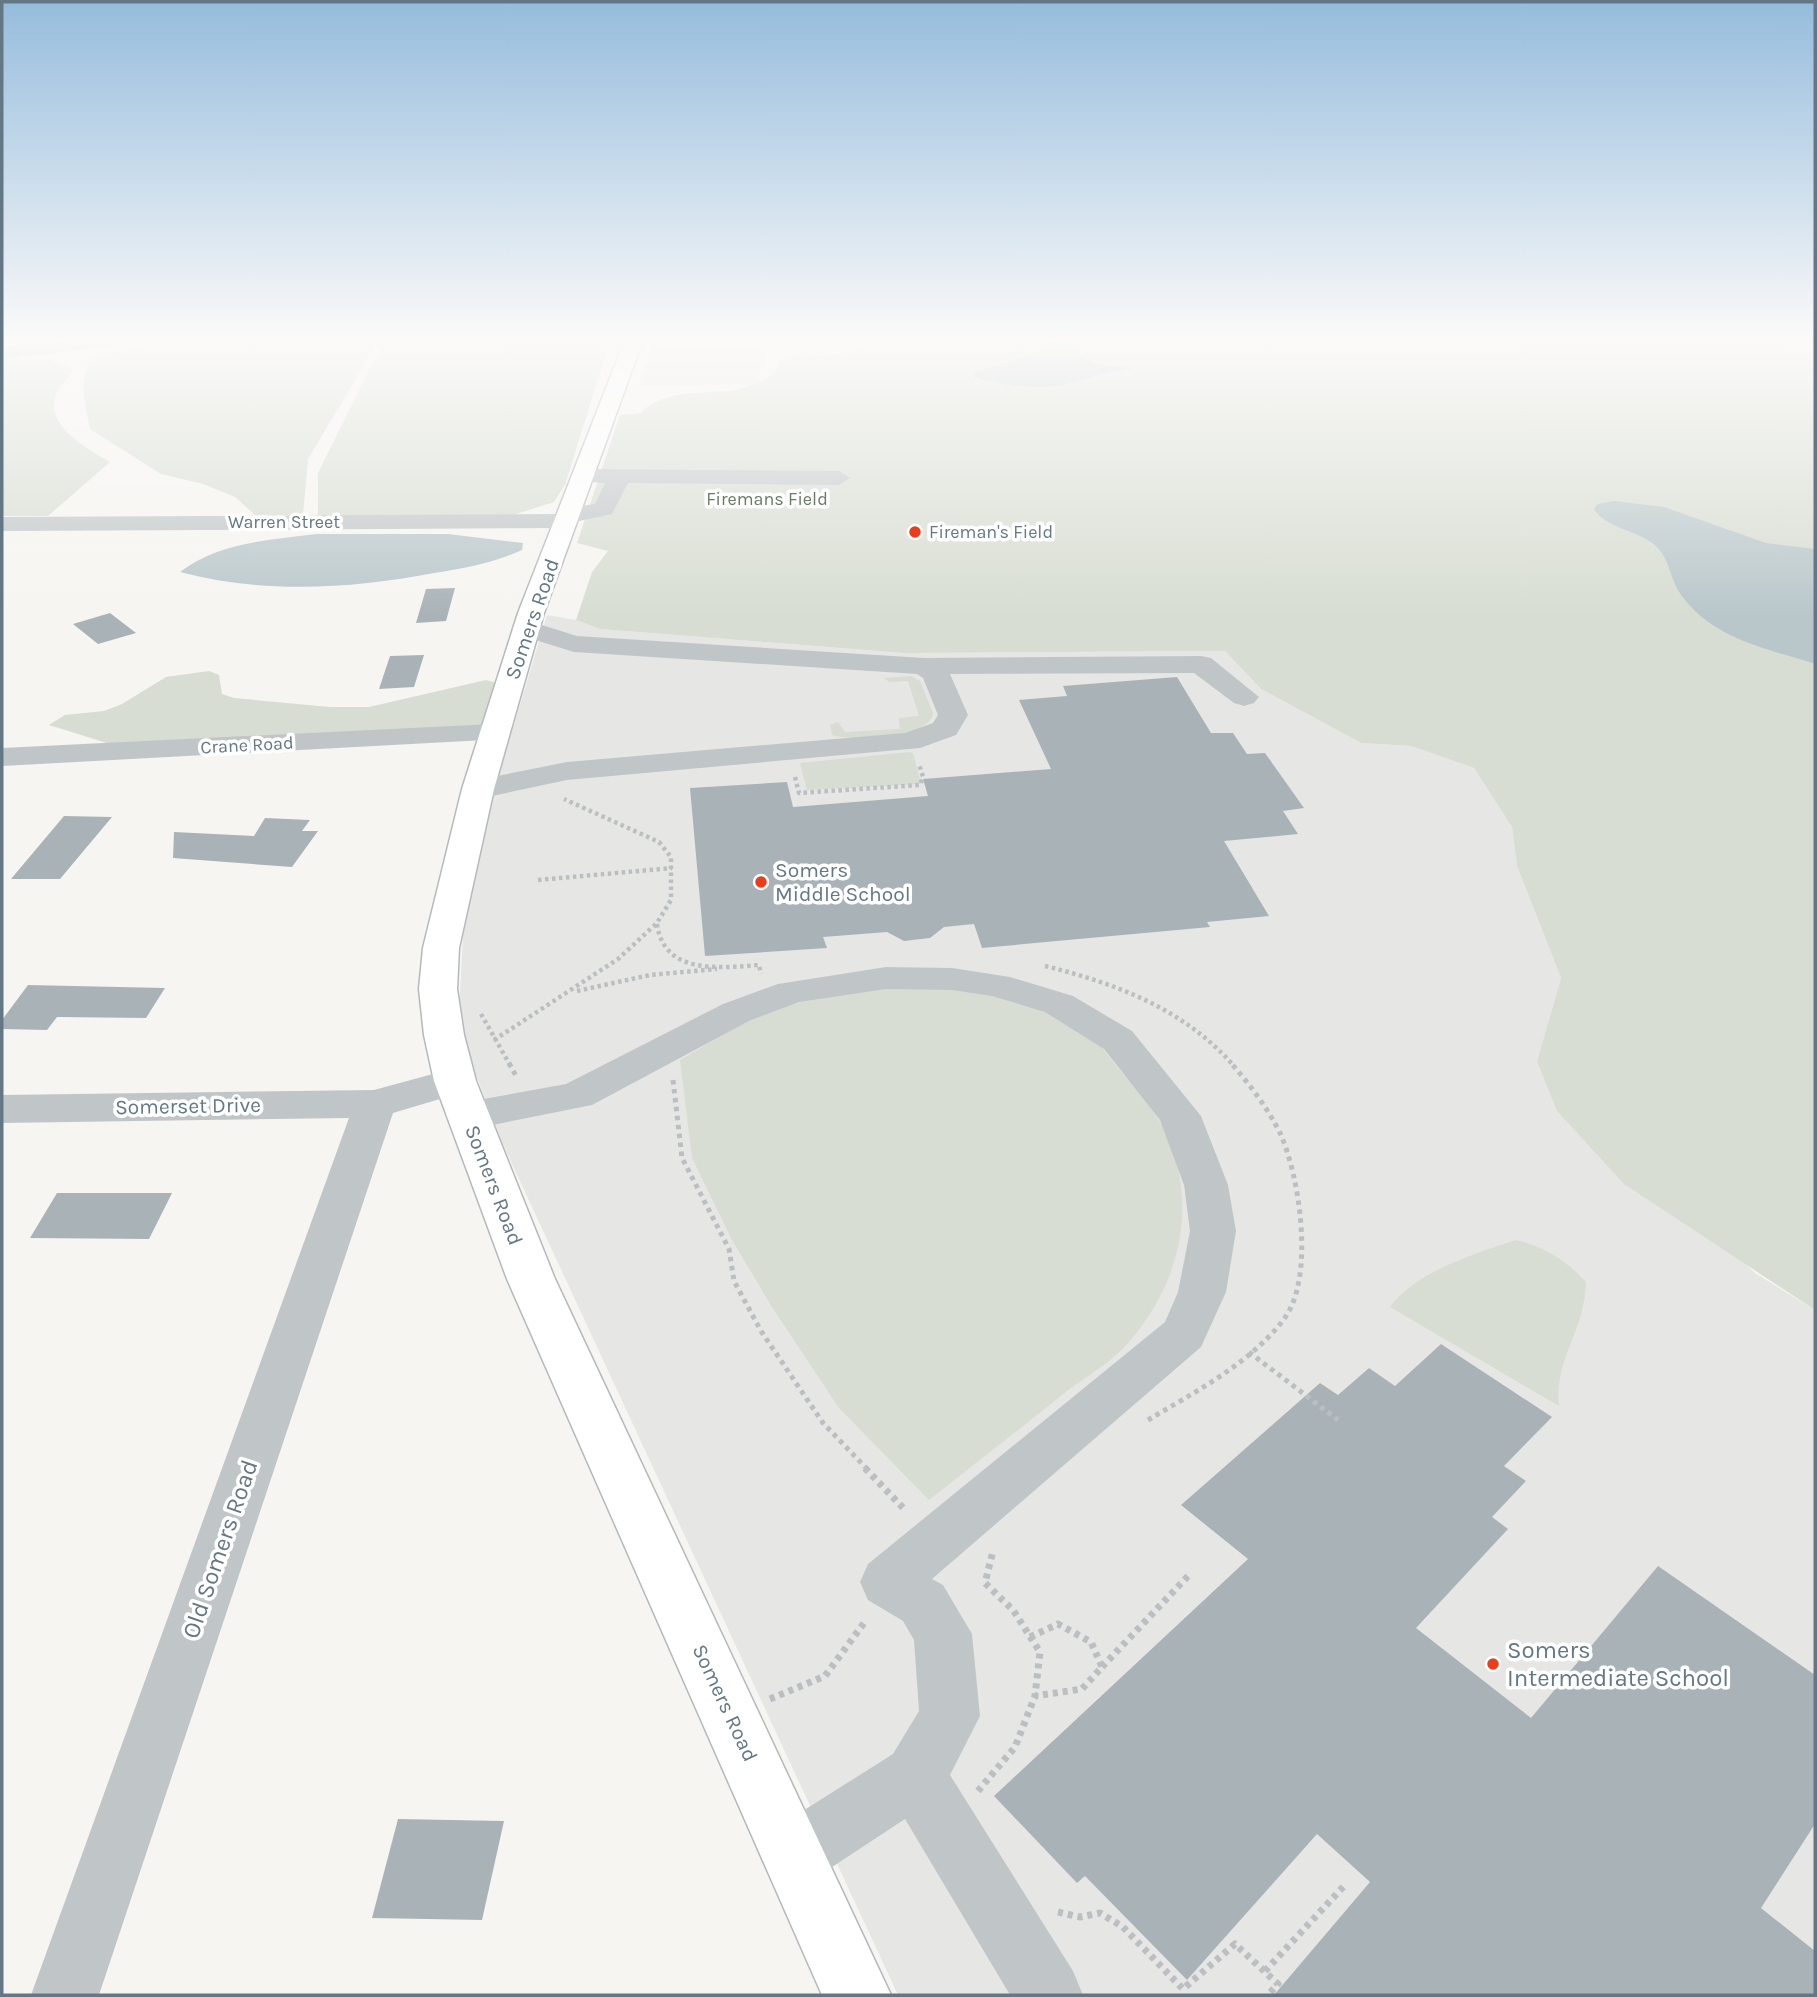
<svg xmlns="http://www.w3.org/2000/svg" width="1817" height="1997" font-family="Karla,sans-serif">
  <style>
    .built { fill: #e6e7e5 }
    .green { fill: #d7ddd2 }
    .water { fill: #b9c7ca }
    .building { fill: #a9b3b7 }
    .lines { fill: none; stroke-linecap: round; stroke-linejoin: round }
    .major-casing { stroke: #b4b9bc; stroke-width: 3 }
    .path-far2 { stroke: #bcbfc1; stroke-width: 4.5; stroke-dasharray: 3.5 3.5; stroke-linecap: butt }
    .path-far1 { stroke: #bcbfc1; stroke-width: 5; stroke-dasharray: 4.5 4.5; stroke-linecap: butt }
    .path { stroke: #bcbfc1; stroke-width: 7; stroke-dasharray: 5 5; stroke-linecap: butt }
    .minor { fill: #c0c6c8; fill-rule: evenodd }
    .major { fill: #fff; fill-rule: evenodd }
    .poi-dot { fill: #eb3d1c; stroke: #fff; stroke-width: 2.5 }
    .labels { text-anchor: middle; stroke-width: 7; stroke-linejoin: round; paint-order: stroke }
    .far-park-label { font-size: 18px; fill: #697b62; stroke: #fff }
    .far-street-label { font-size: 18px; fill: #637884; stroke: #fff }
    .far-poi-label { font-size: 18px; fill: #637884; stroke: #fff; text-anchor: start }
    .street-label { font-size: 21px; fill: #637884; stroke: #fff }
    .poi-label { font-size: 21px; fill: #637884; stroke: #fff; text-anchor: start }
    .near-street-label { font-size: 24px; fill: #637884; stroke: #fff }
    .near-poi-label { font-size: 24px; fill: #637884; stroke: #fff; text-anchor: start }
  </style>
  <rect width="100%" height="100%" fill="#f6f5f1"/>
  <!-- built -->
  <g class="built">
    <polygon points="653,337 777,337 764,351 759,381 755,384 639,386"/>
    <polygon points="547,615 576,620 600,629 903,653 1225,651 1261,689 1361,743 1411,746 1474,768 1512,827 1517,866 1561,978 1537,1061 1755,1273 1815,1310 1815,1995 898,1995 500,1138 458,1027 464,919 500,771"/>
  </g>
  <!-- green -->
  <g class="green">
    <path d="M176 337 379 340 308 459 303 515H255L235 497 203 484 161 474 90 429C86 405 76 380 92 358Z"/>
    <polygon points="389,337 604,337 610,341 565,485 554,502 513,515 318,517 318,473 372,364"/>
    <path d="M875 337H1815V1310L1624 1184 1557 1111 1537 1061 1561 978 1517 866 1512 827 1474 768 1411 746 1361 743 1261 689 1225 651 903 653 600 629 576 620 592 572 608 551 577 543 620 415 641 413C662 389 706 394 735 390 749 387 763 381 775 373L779 363 787 357 849 354Z"/>
    <path d="M2 359 50 360 73 370C69 379 61 384 57 392 41 425 89 449 110 462L48 516H2Z"/>
    <polygon points="209,671 219,675 222,694 234,698 330,707 369,707 486,680 500,684 499,701 481,727 110,744 49,725 65,715 104,711 122,704 166,677"/>
    <path d="M911 676 920 681 933 713C931 738 850 742 832 735L830 725 838 722 845 732 900 729 899 718 919 716 908 681 889 682 884 678Z"/>
    <polygon points="909,752 913,753 921,784 807,790 800,763"/>
    <path d="M916 984C957 990 999 993 1038 1009 1058 1017 1074 1032 1096 1038 1116 1071 1148 1096 1165 1131 1199 1203 1181 1282 1129 1342 1113 1361 1087 1376 1067 1391 1021 1428 975 1464 929 1500L839 1408 772 1307 732 1240 692 1158 680 1060C725 1034 771 1004 823 994 853 989 885 988 916 984Z"/>
    <path d="M1516 1240C1544 1246 1568 1262 1586 1282 1585 1331 1554 1359 1559 1406L1390 1307C1415 1272 1476 1253 1516 1240Z"/>
  </g>
  <!-- water -->
  <g class="water">
    <path d="M1060 337H1095L1081 342 1077 353 1093 363 1134 369C1107 369 1086 381 1060 385 1037 390 996 384 974 377L975 372 1041 352 1047 342Z"/>
    <path d="M1614 501 1664 507 1766 543 1815 549V664C1768 649 1713 639 1682 596 1671 582 1670 561 1658 548 1641 530 1607 530 1594 509L1598 504Z"/>
    <path d="M317 534H448L523 543 522 550C493 563 465 568 434 573 350 589 264 594 180 572 219 542 269 540 317 534Z"/>
  </g>
  <!-- building -->
  <g class="building">
    <polygon points="455,588 446,621 416,623 426,589"/>
    <polygon points="110,613 136,633 98,644 73,624"/>
    <polygon points="424,655 414,687 379,689 390,656"/>
    <polygon points="1177,677 1211,733 1233,733 1247,754 1265,753 1304,808 1283,811 1298,834 1224,841 1269,916 1207,922 1210,927 982,948 974,924 944,927 930,938 904,941 887,932 823,937 827,948 705,956 690,788 787,782 793,807 928,796 923,779 1051,769 1019,700 1067,696 1063,686"/>
    <polygon points="64,816 112,817 60,879 11,879"/>
    <polygon points="265,818 310,820 302,831 318,831 292,867 173,858 174,832 254,836"/>
    <polygon points="28,985 165,988 146,1018 57,1017 47,1030 2,1029 2,1020"/>
    <polygon points="57,1193 172,1193 149,1239 30,1238"/>
    <polygon points="1441,1344 1552,1417 1504,1466 1526,1481 1492,1517 1508,1529 1416,1628 1531,1718 1658,1566 1815,1675 1815,1824 1761,1908 1815,1951 1815,1995 1274,1995 1370,1882 1317,1834 1187,1980 1085,1876 1077,1883 994,1796 1248,1559 1181,1505 1320,1383 1338,1395 1369,1368 1395,1386"/>
    <polygon points="398,1819 504,1821 482,1920 372,1918"/>
  </g>
  <g class="lines">
    <!-- major casing -->
    <g class="major-casing">
      <polygon id="major" points="626,337 644,337 544,613 494,789 459,948 457,989 464,1035 476,1081 555,1279 891,1995 822,1995 507,1279 434,1081 424,1035 419,989 423,948 462,789 518,613"/>
    </g>
    <!-- path-far2 -->
    <g class="path-far2">
      <polyline points="795,777 799,793 920,785 923,777 919,764"/>
      <polyline points="538,880 672,868"/>
      <path d="M657 924C664 975 719 968 759 965L761 974"/>
      <path d="M1045 966C1115 983 1184 1009 1233 1065"/>
      <polyline points="577,991 650,975 717,969"/>
      <polyline points="481,1014 510,1065"/>
      <polyline points="494,1040 618,959 657,923 671,900 671,857 659,842 564,799"/>
    </g>
    <!-- path-far1 -->
    <g class="path-far1">
      <polyline points="509,1063 516,1076"/>
      <polyline points="673,1080 682,1158 729,1249 734,1281 761,1331 823,1423 867,1469"/>
      <polyline points="1249,1352 1338,1420"/>
      <path d="M1148 1420C1195 1392 1251 1363 1284 1319 1315 1278 1300 1177 1280 1133 1267 1107 1250 1085 1231 1063"/>
    </g>
    <!-- path -->
    <g class="path">
      <polyline points="865,1468 906,1511"/>
      <polyline points="1030,1637 1058,1624 1091,1642 1102,1667 1082,1689 1035,1696"/>
      <polyline points="1102,1667 1189,1575"/>
      <polyline points="770,1699 825,1676 864,1623"/>
      <polyline points="978,1791 1015,1747 1035,1696 1040,1652 1013,1610 985,1583 993,1551"/>
      <polyline points="1058,1912 1080,1917 1100,1913 1123,1927 1183,1989 1235,1944 1278,1984 1268,1995"/>
      <polyline points="1265,1971 1344,1886"/>
    </g>
    <!-- minor -->
    <g class="minor">
      <polygon points="93,337 156,337 147,342 2,359 2,347"/>
      <polygon points="584,469 839,471 850,478 839,485 628,483 612,514 579,521 575,526 567,528 2,531 2,517 558,514 562,509 595,504 605,483 576,481 573,476 576,471"/>
      <polygon points="526,620 577,636 924,658 1201,656 1211,658 1259,697 1254,703 1244,706 1234,703 1194,673 950,674 968,715 956,735 920,748 567,780 478,799 467,796 462,789 467,782 567,762 905,733 933,723 938,715 923,678 917,674 574,652 516,634 512,628 516,622"/>
      <polygon points="493,724 504,727 508,733 504,739 2,766 2,748"/>
      <polygon points="886,967 952,968 1010,977 1073,996 1132,1031 1201,1116 1228,1185 1236,1231 1226,1292 1201,1347 932,1579 943,1585 972,1634 980,1716 950,1775 1073,1971 1083,1995 1010,1995 905,1819 817,1877 794,1886 771,1877 762,1854 771,1831 893,1754 919,1711 914,1640 903,1621 868,1600 860,1582 868,1564 1165,1322 1178,1292 1190,1231 1184,1185 1160,1120 1104,1049 1045,1012 992,996 952,990 886,989 799,1002 751,1020 592,1105 467,1130 452,1126 446,1116 452,1106 467,1102 566,1084 723,1004 778,984"/>
      <polygon points="455,1068 470,1072 476,1081 470,1090 393,1113 99,1995 31,1995 349,1118 2,1123 2,1095 374,1090"/>
    </g>
    <!-- major -->
    <use href="#major" class="major"/>
  </g>
  <!-- sky -->
  <linearGradient id="sky" x2="0" y2="1"><stop stop-color="#95bcdc"/><stop offset="0.55" stop-color="#fbfaf9"/><stop offset="1" stop-color="#fbfaf9" stop-opacity="0"/></linearGradient>
  <rect width="1817" height="617" fill="url(#sky)"/>
  <!-- markers -->
  <g class="poi-dot">
    <circle cx="915" cy="532" r="7"/>
    <circle cx="761" cy="882" r="7"/>
    <circle cx="1493" cy="1664" r="7"/>
  </g>
  <g class="labels">
    <!-- far-park labels -->
    <g class="far-park-label">
      <text x="767" y="505">Firemans Field</text>
    </g>
    <!-- far-street labels -->
    <g class="far-street-label">
      <text x="284" y="528">Warren Street</text>
      <text transform="translate(247 745) rotate(-3)" y="6">Crane Road</text>
    </g>
    <!-- far-poi labels -->
    <g class="far-poi-label">
      <text x="929" y="538">Fireman's Field</text>
    </g>
    <!-- street labels -->
    <g class="street-label">
      <text transform="translate(532 619) rotate(-71)" y="7">Somers Road</text>
      <text transform="translate(188 1106) rotate(-1)" y="7">Somerset Drive</text>
      <text transform="translate(494 1185) rotate(69)" y="7">Somers Road</text>
      <text transform="translate(725 1703) rotate(65)" y="7">Somers Road</text>
    </g>
    <!-- poi labels -->
    <g class="poi-label">
      <text x="775" y="877">Somers<tspan x="775" dy="24">Middle School</tspan></text>
    </g>
    <!-- near-street labels -->
    <g class="near-street-label">
      <text transform="translate(220 1549) rotate(-71)" y="8">Old Somers Road</text>
    </g>
    <!-- near-poi labels -->
    <g class="near-poi-label">
      <text x="1507" y="1658">Somers<tspan x="1507" dy="28">Intermediate School</tspan></text>
    </g>
  </g>
  <!-- border -->
  <rect width="1817" height="1997" fill="none" stroke="#637884" stroke-width="7"/>
</svg>
